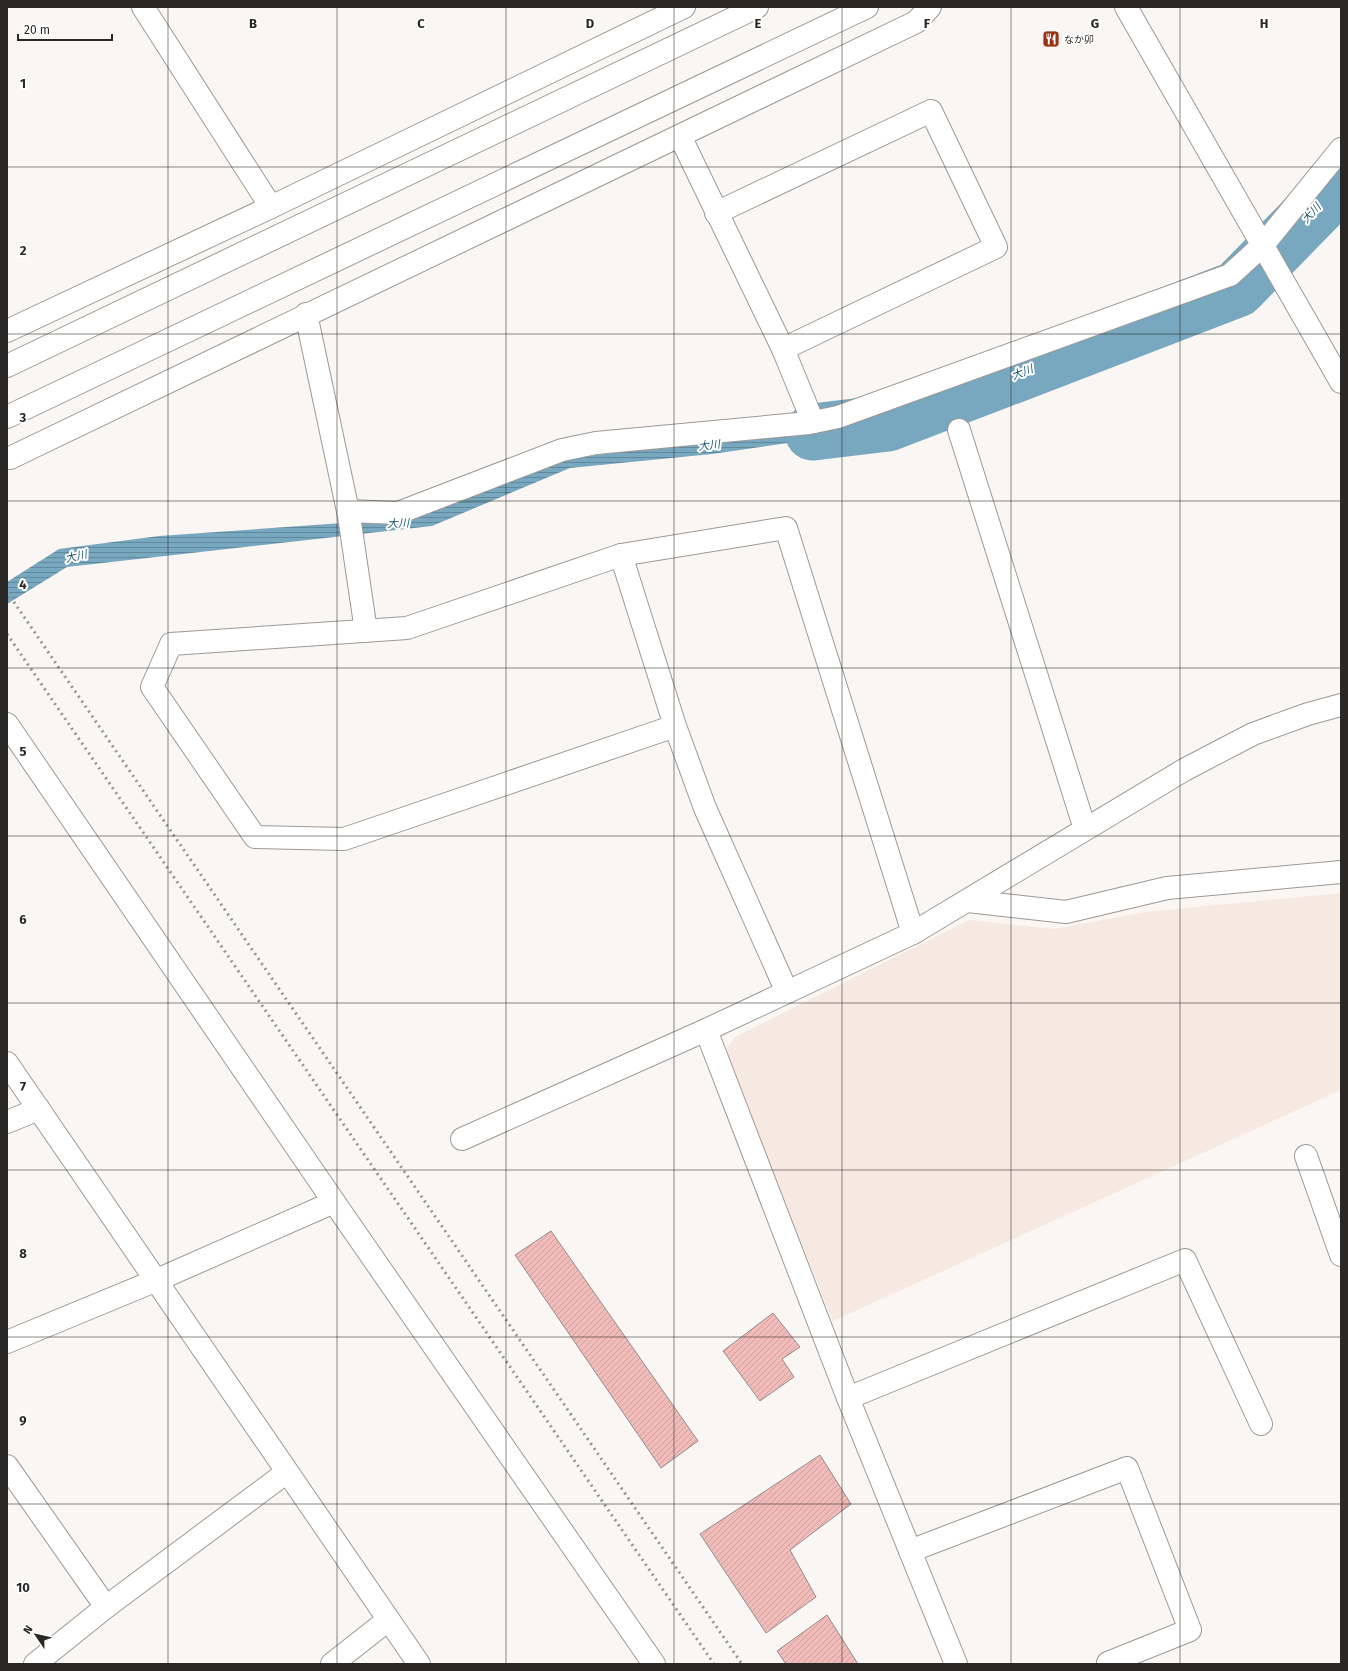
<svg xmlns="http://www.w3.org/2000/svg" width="1348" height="1671" font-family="'Fira Sans','Noto Sans JP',sans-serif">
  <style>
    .built { fill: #f5e9e2 }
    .water { fill: url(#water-rules) }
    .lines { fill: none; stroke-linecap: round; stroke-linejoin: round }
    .river { stroke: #77a8bf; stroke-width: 57 }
    .building { fill: url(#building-hatch); stroke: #928d8c }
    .minor-casing { stroke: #9d9996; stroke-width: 24 }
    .minor { stroke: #fff; stroke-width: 22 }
    .rail { stroke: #979492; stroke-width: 3; stroke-dasharray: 2 4; stroke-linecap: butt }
    .grid { fill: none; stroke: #2a2827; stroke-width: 1; stroke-opacity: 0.55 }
    .labels { text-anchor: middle; stroke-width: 4; stroke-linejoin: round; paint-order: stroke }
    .poi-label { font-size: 10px; fill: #2a2827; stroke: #fff; text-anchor: start }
    .water-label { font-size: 11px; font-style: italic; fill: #1a5871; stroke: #fff }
    .grid-label { font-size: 13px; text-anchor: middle; font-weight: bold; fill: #2a2827; stroke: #fff; stroke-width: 4; stroke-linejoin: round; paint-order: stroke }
  </style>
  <defs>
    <pattern id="water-rules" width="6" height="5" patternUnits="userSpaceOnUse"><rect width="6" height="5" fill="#77a8bf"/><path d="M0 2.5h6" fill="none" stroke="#62899b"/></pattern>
    <pattern id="building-hatch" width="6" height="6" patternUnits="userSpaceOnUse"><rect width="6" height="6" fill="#f1bbb9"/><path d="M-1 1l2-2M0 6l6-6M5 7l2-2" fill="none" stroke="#cfa19f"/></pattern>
  </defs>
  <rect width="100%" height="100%" fill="#faf6f3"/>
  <!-- built -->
  <polygon class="built" points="1341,893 1341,1090 833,1321 724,1053 735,1037 969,920 1055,929 1146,912"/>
  <!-- water -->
  <polygon class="water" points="890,417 891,428 712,454 570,468 432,526 67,567 7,604 7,582 59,549 159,536 414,518 565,459"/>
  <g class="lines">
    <!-- river -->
    <polyline class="river" points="813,432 888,423 1237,289 1318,206 1341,178"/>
  </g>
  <!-- building -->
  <g class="building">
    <polygon points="551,1231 698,1441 661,1468 515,1255"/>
    <polygon points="773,1313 800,1347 782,1359 794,1377 760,1401 723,1351"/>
    <polygon points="820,1455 851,1504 790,1550 816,1597 766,1633 700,1534"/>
    <polygon points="827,1615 858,1664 786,1664 777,1651"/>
  </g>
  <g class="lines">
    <!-- minor casing -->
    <g class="minor-casing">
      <g id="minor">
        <polyline points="143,7 271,207 684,7"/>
        <polyline points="1126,7 1341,382"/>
        <polyline points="680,136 783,349 813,422"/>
        <polyline points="716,213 931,111 996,247 783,349"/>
        <polyline points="306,314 349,516 366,631"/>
        <polyline points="7,331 271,207"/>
        <polyline points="7,366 757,7"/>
        <polyline points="7,417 867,7"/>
        <polyline points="959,430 1085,829"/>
        <path d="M10 458C311 311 614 168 916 22L930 7"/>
        <polyline points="348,511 398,513 562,450 596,443 809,423 838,417 1230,275 1263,245 1341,149"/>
        <polyline points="621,555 786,528 913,933"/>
        <polyline points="7,724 334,1202 654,1664"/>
        <polyline points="675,726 344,839 255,837 152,687 171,644 407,628 621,555 675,726 705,808 787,992"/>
        <polyline points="968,901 1066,912 1167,888 1341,872"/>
        <polyline points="706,1030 848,1398 956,1664"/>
        <polyline points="7,1063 419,1664"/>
        <polyline points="7,1122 39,1109"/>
        <polyline points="462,1139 706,1030 913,933 1184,770 1253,734 1308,714 1341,705"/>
        <polyline points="1306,1156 1341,1255"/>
        <polyline points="7,1342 157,1280 334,1202"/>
        <polyline points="848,1398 1185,1260 1261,1424"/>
        <polyline points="7,1466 106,1607"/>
        <polyline points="910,1551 1127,1468 1190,1630 1108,1663 1109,1664"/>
        <polyline points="35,1664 106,1607 287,1472"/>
        <polyline points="332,1664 388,1620"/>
      </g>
    </g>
    <!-- minor -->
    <use href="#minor" class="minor"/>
    <!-- rail -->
    <g class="rail">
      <polyline points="7,592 742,1664"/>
      <polyline points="7,634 714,1664"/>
    </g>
  </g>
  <!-- grid -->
  <path class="grid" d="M168 7V1664M337 7V1664M506 7V1664M674 7V1664M842 7V1664M1011 7V1664M1180 7V1664M7 167H1341M7 334H1341M7 501H1341M7 668H1341M7 836H1341M7 1003H1341M7 1170H1341M7 1337H1341M7 1504H1341"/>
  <!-- icons -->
  <defs>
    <g id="restaurant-square" transform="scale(0.9)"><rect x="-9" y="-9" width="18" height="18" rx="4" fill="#9b3415" stroke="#fff"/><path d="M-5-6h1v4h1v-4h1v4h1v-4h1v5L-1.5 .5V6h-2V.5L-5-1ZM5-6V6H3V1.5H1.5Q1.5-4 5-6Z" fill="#fff"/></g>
  </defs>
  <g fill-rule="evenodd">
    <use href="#restaurant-square" x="1051" y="39"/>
  </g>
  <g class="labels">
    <!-- poi labels -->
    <g class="poi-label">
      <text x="1064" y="43">なか卯</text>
    </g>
    <!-- water labels -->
    <g class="water-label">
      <text transform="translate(1311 213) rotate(-47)" y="4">大川</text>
      <text transform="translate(1022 372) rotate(-21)" y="4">大川</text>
      <text transform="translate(709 445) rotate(-7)" y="4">大川</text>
      <text transform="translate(398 523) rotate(-2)" y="4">大川</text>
      <text transform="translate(76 556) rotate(-12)" y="4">大川</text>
    </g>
  </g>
  <g class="grid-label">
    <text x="253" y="28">B</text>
    <text x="421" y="28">C</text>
    <text x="590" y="28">D</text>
    <text x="758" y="28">E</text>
    <text x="927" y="28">F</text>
    <text x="1095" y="28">G</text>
    <text x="1264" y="28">H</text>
    <text x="23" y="88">1</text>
    <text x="23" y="255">2</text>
    <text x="23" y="422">3</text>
    <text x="23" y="589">4</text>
    <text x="23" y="756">5</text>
    <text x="23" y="924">6</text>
    <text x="23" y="1091">7</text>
    <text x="23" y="1258">8</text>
    <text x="23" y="1425">9</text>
    <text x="23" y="1592">10</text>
  </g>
  <!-- border -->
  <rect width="1348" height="1671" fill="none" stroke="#2a2827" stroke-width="16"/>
  <!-- north arrow -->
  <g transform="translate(36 1635) rotate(304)" stroke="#ffffff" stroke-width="3" paint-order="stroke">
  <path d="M0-3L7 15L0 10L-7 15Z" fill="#2a2827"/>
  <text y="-6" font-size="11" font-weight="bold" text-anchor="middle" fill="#2a2827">N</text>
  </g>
  <!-- scale -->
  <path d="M18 34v6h94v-6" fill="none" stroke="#2a2827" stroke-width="2"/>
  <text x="24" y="34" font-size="12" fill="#2a2827" stroke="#ffffff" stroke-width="3" paint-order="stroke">20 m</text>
</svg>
